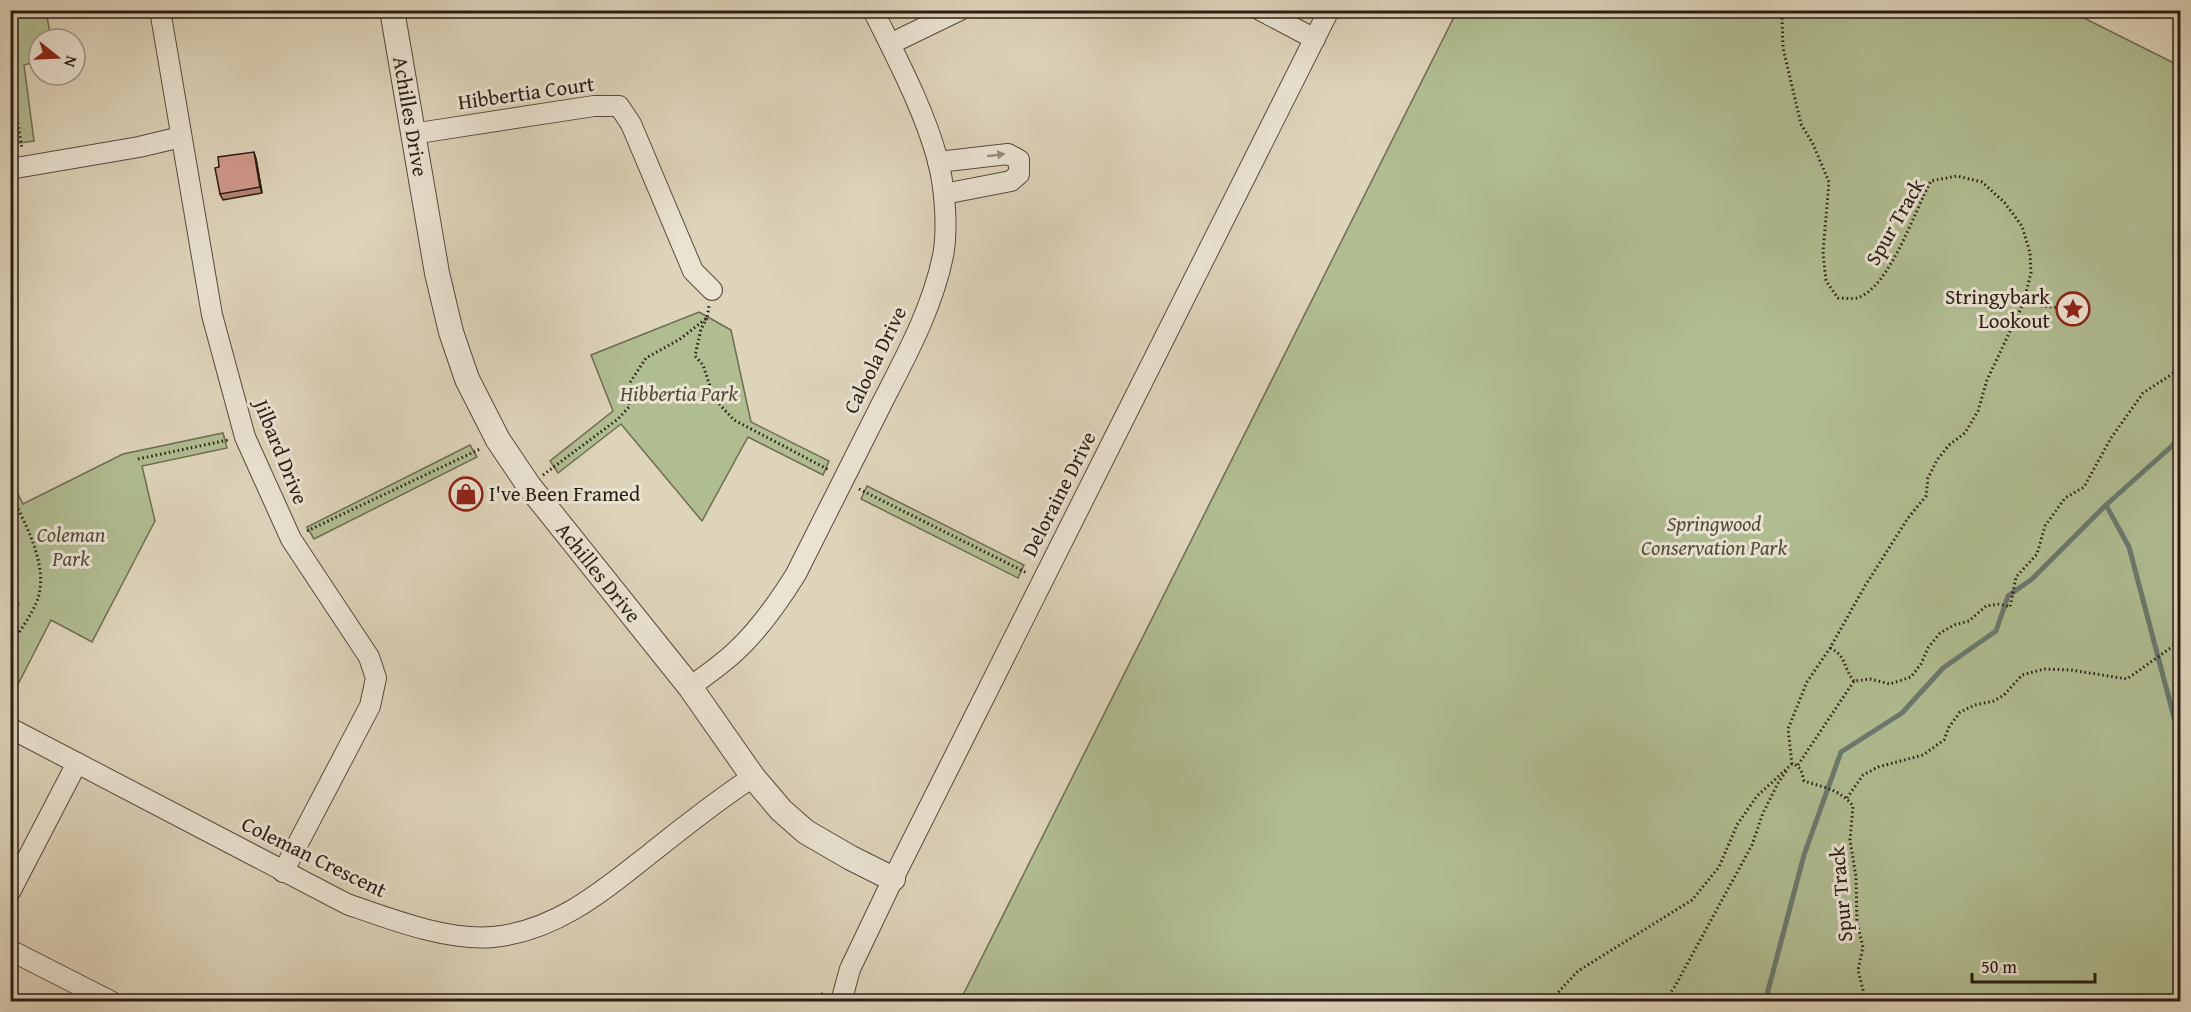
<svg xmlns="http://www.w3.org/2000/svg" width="2191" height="1012" font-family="'Gentium Book Plus',serif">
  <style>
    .green { fill: #b0bd91; stroke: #6d6d53; stroke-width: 1.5 }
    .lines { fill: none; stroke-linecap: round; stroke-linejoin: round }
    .stream { stroke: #697a70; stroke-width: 5 }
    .minor-casing { stroke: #574b3e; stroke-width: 22 }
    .tertiary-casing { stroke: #574b3e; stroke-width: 26 }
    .path { stroke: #2a1d15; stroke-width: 3; stroke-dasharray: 1.5 3; stroke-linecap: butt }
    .minor { stroke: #eae3d2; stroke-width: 20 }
    .tertiary { stroke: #eae3d2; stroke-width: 24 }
    .wall { fill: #b38378; stroke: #2a1d15; stroke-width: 1.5 }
    .shaded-wall { fill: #926a61; stroke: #2a1d15; stroke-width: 1.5 }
    .building { fill: #d0988b; stroke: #2a1d15; stroke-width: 1.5 }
    .oneway { fill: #948a7d }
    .labels { text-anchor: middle; stroke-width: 6; stroke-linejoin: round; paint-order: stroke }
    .street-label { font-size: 21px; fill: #2a1d15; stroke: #eae3d2 }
    .poi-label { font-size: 21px; fill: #2a1d15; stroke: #eae3d2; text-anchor: end }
    .park-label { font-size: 21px; font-style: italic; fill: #524d3a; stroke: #eae3d2 }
  </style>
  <rect width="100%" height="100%" fill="#ded4ba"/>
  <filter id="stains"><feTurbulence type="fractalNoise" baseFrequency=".00333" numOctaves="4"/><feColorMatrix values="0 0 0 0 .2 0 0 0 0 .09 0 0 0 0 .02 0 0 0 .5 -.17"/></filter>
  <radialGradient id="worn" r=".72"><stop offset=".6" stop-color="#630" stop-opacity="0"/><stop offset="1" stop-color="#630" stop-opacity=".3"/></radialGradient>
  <!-- green -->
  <g class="green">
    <polygon points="10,11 46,11 51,39 39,39 39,61 24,65 34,141 11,144"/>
    <polygon points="1457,11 2070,11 2180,66 2180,1001 960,1001"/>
    <polygon points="699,312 731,330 751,422 829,461 823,475 748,437 702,521 621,424 558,473 550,461 613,411 591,355"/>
    <polygon points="223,433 227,448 142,466 155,521 92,642 51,620 11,698 11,620 19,603 11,599 11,480 23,504 123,454"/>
    <polygon points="470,445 477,457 314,539 307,527"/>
    <polygon points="867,486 1024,565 1018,578 861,499"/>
  </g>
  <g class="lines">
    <!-- stream -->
    <g class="stream">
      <polyline points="2106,505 2129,547 2180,740"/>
      <polyline points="1765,1002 1804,855 1841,752 1902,713 1943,668 1996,631 2008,596 2032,579 2106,505 2173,445 2180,434"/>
    </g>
    <!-- minor casing -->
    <g class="minor-casing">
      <g id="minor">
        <polyline points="160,10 212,315 245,437 291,539 369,657 376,678 370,706 283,872"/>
        <polyline points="1260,10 1315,39"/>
        <polyline points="890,44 960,10"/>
        <polyline points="412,134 594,106 619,106 631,124 693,271 712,290"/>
        <polyline points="938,162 1008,154 1019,160 1019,174 1011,181 944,194"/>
        <polyline points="10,169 139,147 181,137"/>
        <path d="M690 687C705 676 721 665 735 652 759 630 778 603 796 574 825 517 853 460 882 403 906 356 932 309 943 256 948 229 945 188 938 161 924 109 897 59 873 10"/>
        <path d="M10 728 347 904C390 919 447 941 493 937 556 931 603 891 651 853 684 827 717 800 753 777"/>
        <polyline points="10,892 77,763"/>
        <polyline points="10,950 112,1002"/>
        <polyline points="841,1002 850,969 893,879 1329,10"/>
      </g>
    </g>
    <!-- tertiary casing -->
    <g class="tertiary-casing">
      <g id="tertiary">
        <path id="s1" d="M392 10 437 273 451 332 467 379 498 440 529 486 690 687 753 777 781 810 806 832 851 858 893 879"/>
      </g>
    </g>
    <!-- path -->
    <g class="path">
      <path d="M1778 10 1782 18 1783 48 1801 124 1813 144 1829 182 1823 252 1826 281 1838 298C1844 298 1852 299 1857 298 1890 288 1915 209 1931 181L1957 176 1982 182 2004 202 2022 226 2030 253 2031 273 2023 304 1987 380 1978 411 1965 433 1949 445 1937 460 1928 478 1926 496 1908 518 1865 586 1830 648 1807 682 1788 729 1792 764C1801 766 1802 773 1804 781 1823 787 1841 790 1853 806L1850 840 1856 877 1857 922 1863 947 1858 970 1865 998 1864 1002"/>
      <polyline points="10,74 22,149"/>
      <polyline points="2023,304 2073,309"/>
      <polyline points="707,318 701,329 695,356 703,365 711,389 721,406 734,420 829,470"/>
      <polyline points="138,459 228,440"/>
      <polyline points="543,475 618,419 629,407 629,384 646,358 680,339 707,318 709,306"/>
      <polyline points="859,489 1027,573"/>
      <path d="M10 493C25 523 50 567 37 601 31 616 19 632 10 646"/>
      <polyline points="307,531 480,449"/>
      <path d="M1830 648C1847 656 1843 668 1854 681"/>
      <polyline points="1798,765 1854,681 1870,679 1890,684 1911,677 1921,664 1928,648 1940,633 1954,625 1969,621 1986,606 2000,604 2010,607 2016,577 2037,554 2045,526 2065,498 2084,487 2111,438 2143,393 2180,369"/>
      <polyline points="1847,798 1863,775 1878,767 1923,755 1944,740 1949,727 1960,712 1975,705 1994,701 2004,695 2022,675 2044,669 2071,670 2127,679 2176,644 2180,636"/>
      <polyline points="860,996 879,995 885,997 885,1002"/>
      <polyline points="817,1002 824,991"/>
      <polyline points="915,1002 925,997 940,1002"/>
      <polyline points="1549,1002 1578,971 1692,900 1719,867 1737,825 1757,796 1792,764"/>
      <polyline points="1663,1002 1674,988 1752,845 1763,813 1778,783 1787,770"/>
    </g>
    <!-- minor -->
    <use href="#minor" class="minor"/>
    <!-- tertiary -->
    <use href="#tertiary" class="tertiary"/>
  </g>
  <!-- wall -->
  <polygon class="wall" points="256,159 262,193 223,200 220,194 219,167"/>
  <!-- shaded-wall -->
  <polygon class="shaded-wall" points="254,152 256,159 262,193 260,187"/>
  <!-- building -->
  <polygon class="building" points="254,152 260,187 220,194 215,168 219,167 218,157"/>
  <!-- one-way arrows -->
  <defs><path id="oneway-solid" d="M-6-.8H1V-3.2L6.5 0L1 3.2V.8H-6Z" transform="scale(1.5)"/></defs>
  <use class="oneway" href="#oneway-solid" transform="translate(996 155) rotate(-7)"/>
  <!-- icons -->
  <defs>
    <g id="sight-ring" transform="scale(1.725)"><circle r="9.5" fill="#eae3d2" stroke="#8f2418" stroke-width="1.5"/><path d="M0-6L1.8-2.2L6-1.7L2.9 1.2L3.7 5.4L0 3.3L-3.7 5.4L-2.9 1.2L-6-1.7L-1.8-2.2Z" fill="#8f2418"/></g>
    <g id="shop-ring" transform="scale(1.725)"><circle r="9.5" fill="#eae3d2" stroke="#8f2418" stroke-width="1.5"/><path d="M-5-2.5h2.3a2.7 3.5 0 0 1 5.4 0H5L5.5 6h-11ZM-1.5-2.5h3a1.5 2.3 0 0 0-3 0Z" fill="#8f2418"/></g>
  </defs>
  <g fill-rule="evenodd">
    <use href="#sight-ring" x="2073" y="309"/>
    <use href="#shop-ring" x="466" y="494"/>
  </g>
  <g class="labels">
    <!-- street labels -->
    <g class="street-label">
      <text transform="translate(526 93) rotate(-8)" y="7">Hibbertia Court</text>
      <text dy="7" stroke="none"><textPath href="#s1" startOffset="108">Achilles Drive</textPath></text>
      <text transform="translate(1895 222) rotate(-60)" y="7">Spur Track</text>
      <text transform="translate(875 360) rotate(-64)" y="7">Caloola Drive</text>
      <text transform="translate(281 452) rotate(68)" y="7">Jilbard Drive</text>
      <text transform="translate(1059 494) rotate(-63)" y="7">Deloraine Drive</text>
      <text dy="7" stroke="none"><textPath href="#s1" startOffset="612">Achilles Drive</textPath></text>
      <text transform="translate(314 857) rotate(26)" y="7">Coleman Crescent</text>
      <text transform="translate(1841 894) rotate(-95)" y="7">Spur Track</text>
    </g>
    <!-- poi labels -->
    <g class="poi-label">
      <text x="2050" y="304">Stringybark<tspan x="2050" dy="24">Lookout</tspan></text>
      <text x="489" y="501" text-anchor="start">I've Been Framed</text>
    </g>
    <!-- park labels -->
    <g class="park-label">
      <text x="679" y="401">Hibbertia Park</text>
      <text x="1714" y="531">Springwood<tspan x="1714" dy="24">Conservation Park</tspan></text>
      <text x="71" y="542">Coleman<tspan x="71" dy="24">Park</tspan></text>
    </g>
  </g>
  <!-- margin -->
  <rect width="2191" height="1012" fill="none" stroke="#ded4ba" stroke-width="36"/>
  <rect x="12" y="12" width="2167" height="988" fill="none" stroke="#2a1d15" stroke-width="3"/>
  <rect x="18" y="18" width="2155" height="976" fill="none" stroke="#2a1d15" stroke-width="1.5"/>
  <!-- north arrow -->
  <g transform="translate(57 57) rotate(108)"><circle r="28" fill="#eae3d2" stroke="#9d9486" stroke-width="1.5"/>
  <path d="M0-4.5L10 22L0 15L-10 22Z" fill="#8f2418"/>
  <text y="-9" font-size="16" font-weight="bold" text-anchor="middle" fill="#2a1d15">N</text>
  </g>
  <!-- scale -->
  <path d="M1972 973v9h123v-9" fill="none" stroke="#2a1d15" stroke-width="3"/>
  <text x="1981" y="973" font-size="18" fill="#2a1d15" stroke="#eae3d2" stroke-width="4.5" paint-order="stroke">50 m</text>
  <rect width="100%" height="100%" filter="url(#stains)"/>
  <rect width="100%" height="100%" fill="url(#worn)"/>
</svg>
